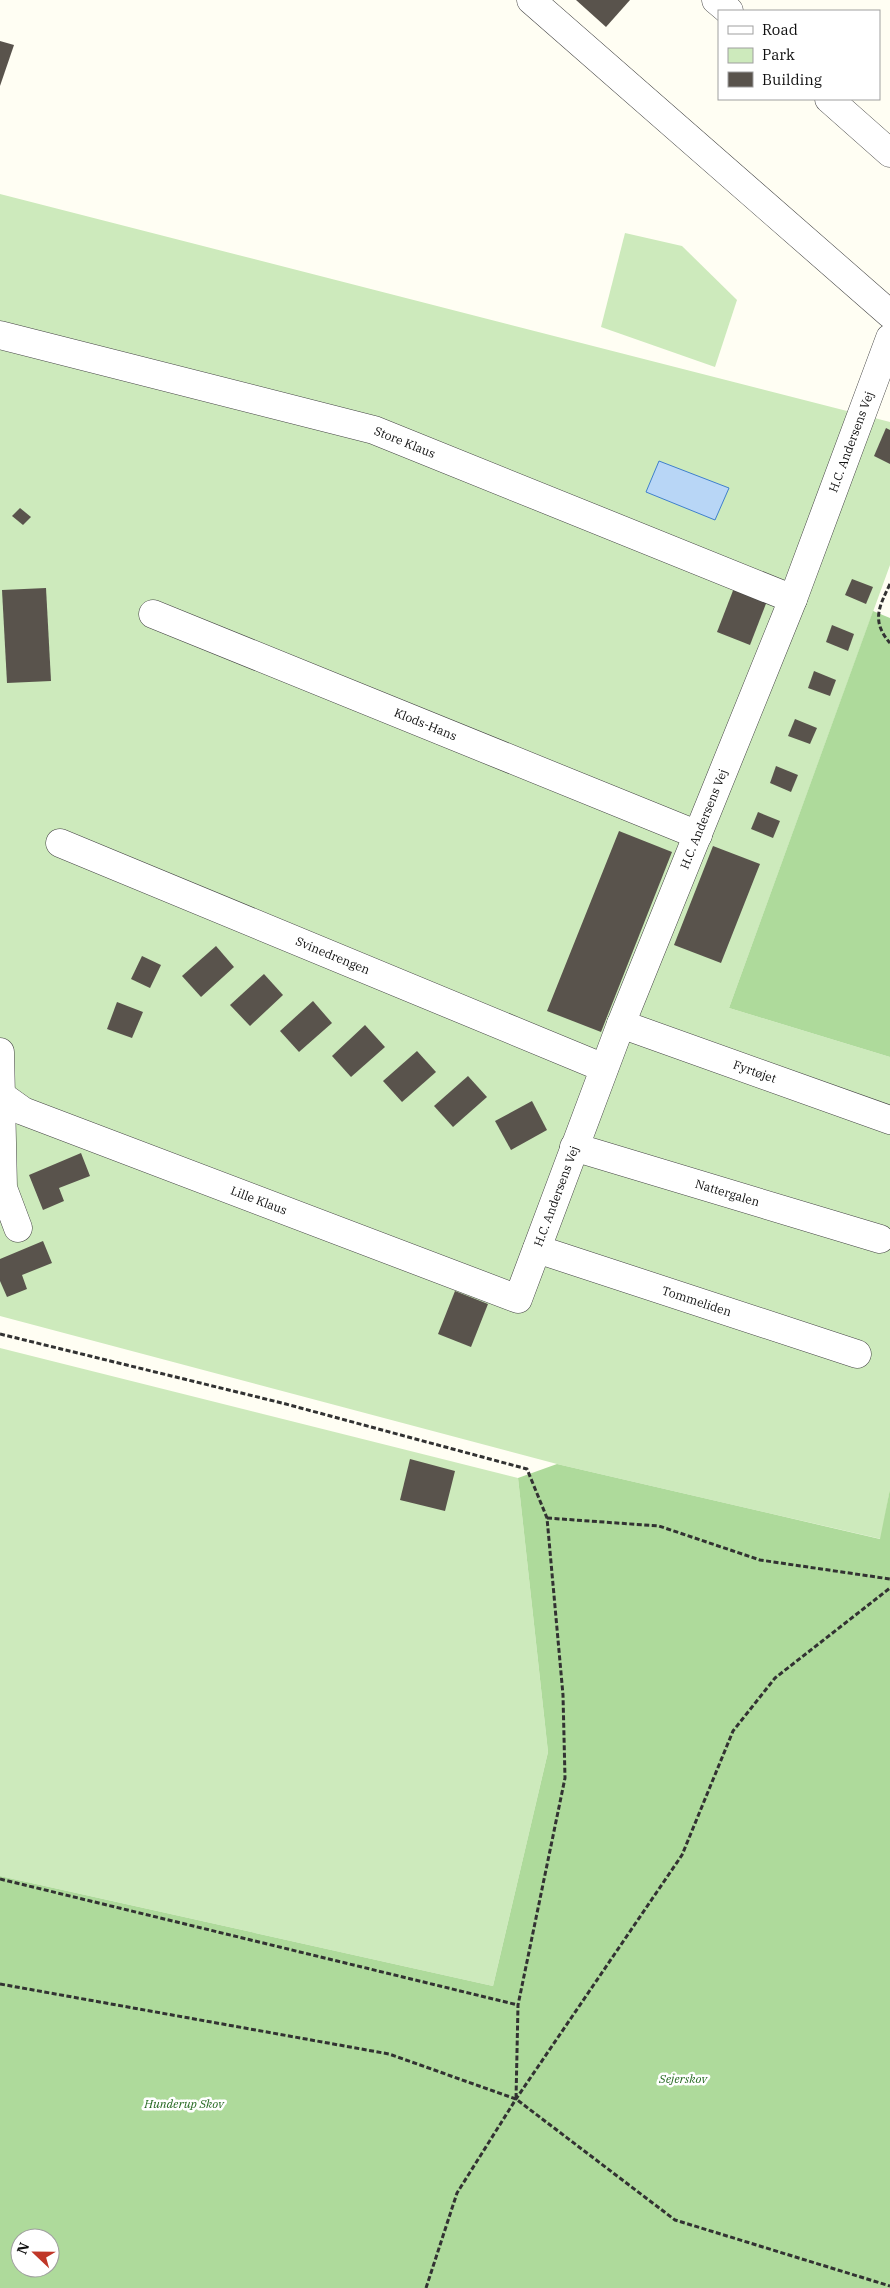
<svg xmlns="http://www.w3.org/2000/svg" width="890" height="2288" font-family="'IBM Plex Serif',serif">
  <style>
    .green { fill: #cdeabc }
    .forest { fill: #aeda9b; fill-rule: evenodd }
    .water { fill: #b8d6f6; stroke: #3f7fcc }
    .building { fill: #59534c }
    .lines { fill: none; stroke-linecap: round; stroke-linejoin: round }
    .minor-casing { stroke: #434343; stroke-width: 29 }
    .path { stroke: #323232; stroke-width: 3; stroke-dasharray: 5 2.5; stroke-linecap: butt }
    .minor { stroke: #fff; stroke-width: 28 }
    .labels { text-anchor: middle; stroke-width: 5; stroke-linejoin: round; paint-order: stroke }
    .street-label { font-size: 12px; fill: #101010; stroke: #fff }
    .park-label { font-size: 12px; font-style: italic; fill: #246820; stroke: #fff }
  </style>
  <rect width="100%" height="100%" fill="#fffef3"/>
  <!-- green -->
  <g class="green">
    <polygon points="0,194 890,422 890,565 729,1008 890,1057 890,1489 881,1539 557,1464 0,1316"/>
    <polygon points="625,233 682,246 737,300 715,367 601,327"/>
    <polygon points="0,1348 518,1478 548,1752 493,1986 0,1876"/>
  </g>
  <!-- forest -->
  <g class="forest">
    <polygon points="873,611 890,618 890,1057 729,1008"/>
    <path d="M557 1464 880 1539 890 1489V2288H0V1876L493 1986 548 1752 518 1478ZM20 2238H50V2268H20Z"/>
  </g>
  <!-- water -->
  <polygon class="water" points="659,461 729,488 715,520 646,492"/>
  <!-- building -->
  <g class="building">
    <polygon points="576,0 630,0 606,27"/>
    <polygon points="0,41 14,45 0,86"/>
    <polygon points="886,428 890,430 890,464 874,456"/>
    <polygon points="20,508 31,517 23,525 12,516"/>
    <polygon points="852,579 873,587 866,604 845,595"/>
    <polygon points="46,588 51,681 7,683 2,590"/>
    <polygon points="734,588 767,601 750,645 717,632"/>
    <polygon points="832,625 854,634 848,651 826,642"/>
    <polygon points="814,671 836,680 830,696 808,688"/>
    <polygon points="795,719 817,728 810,744 788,736"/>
    <polygon points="776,766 798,775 791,792 770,783"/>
    <polygon points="758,812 780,821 773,838 751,829"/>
    <polygon points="619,831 672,852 601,1032 547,1011"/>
    <polygon points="713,846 760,864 721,963 674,945"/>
    <polygon points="216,946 234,967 201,997 182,976"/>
    <polygon points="142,956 161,965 150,988 131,979"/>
    <polygon points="264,974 283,995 250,1026 230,1005"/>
    <polygon points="313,1001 332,1023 299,1052 280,1031"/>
    <polygon points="117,1002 143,1012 132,1038 107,1029"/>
    <polygon points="365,1025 385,1047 351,1077 332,1056"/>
    <polygon points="417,1051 436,1072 402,1102 383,1081"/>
    <polygon points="468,1076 487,1097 453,1127 434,1106"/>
    <polygon points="532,1101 547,1130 511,1150 495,1121"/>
    <polygon points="81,1153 90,1176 59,1188 64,1201 43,1210 29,1175"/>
    <polygon points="43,1241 52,1263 22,1275 27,1289 7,1297 0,1281 0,1259"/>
    <polygon points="455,1291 488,1304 471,1347 438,1334"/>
    <polygon points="410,1459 455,1471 445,1511 400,1500"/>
  </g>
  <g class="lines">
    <!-- minor casing -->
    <g class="minor-casing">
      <g id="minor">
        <polyline points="531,0 890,314"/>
        <polyline points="716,0 729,11"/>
        <polyline points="829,99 890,153"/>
        <path id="s1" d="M0 335 374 430 793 599"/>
        <path id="s2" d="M153 614 698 835"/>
        <path id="s3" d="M60 843 604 1068"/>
        <path id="s4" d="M621 1024 890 1120"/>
        <polyline points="0,1052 3,1188 18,1228"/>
        <path id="s5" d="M2 1096 23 1111 518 1299 621 1024 793 599 890 338"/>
        <path id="s6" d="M574 1147 880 1239"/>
        <path id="s7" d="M537 1249 857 1354"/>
      </g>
    </g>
    <!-- path -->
    <g class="path">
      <path d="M890 584C879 607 871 621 890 643"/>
      <polyline points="0,1334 282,1403 527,1469 547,1518 563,1695 565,1778 518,2005 516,2099"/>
      <polyline points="547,1518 659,1526 760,1560 890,1579"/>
      <polyline points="0,1879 518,2005"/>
      <polyline points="0,1984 389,2054 516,2099 675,2220 890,2286"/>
      <polyline points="426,2288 457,2193 516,2099 682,1855 733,1731 775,1678 890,1588"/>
    </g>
    <!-- minor -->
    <use href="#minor" class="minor"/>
  </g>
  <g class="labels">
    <!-- street labels -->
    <g class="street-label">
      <text dy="4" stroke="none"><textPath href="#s1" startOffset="419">Store Klaus</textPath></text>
      <text dy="4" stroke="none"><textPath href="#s5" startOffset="1475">H.C. Andersens Vej</textPath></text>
      <text dy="4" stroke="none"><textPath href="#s2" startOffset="294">Klods-Hans</textPath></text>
      <text dy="4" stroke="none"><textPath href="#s5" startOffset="1070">H.C. Andersens Vej</textPath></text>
      <text dy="4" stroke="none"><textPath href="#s3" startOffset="295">Svinedrengen</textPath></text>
      <text dy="4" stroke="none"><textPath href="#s4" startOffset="142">Fyrtøjet</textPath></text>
      <text dy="4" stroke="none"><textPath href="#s6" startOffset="160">Nattergalen</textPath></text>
      <text dy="4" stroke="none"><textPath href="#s5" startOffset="665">H.C. Andersens Vej</textPath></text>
      <text dy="4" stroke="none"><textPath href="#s5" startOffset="278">Lille Klaus</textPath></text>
      <text dy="4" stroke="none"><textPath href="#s7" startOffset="168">Tommeliden</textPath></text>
    </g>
    <!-- park labels -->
    <g class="park-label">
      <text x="683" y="2083">Sejerskov</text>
      <text x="184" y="2108">Hunderup Skov</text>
    </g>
  </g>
  <!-- legend -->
  <rect x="718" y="10" width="162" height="90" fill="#ffffff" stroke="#9f9f9f"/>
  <rect x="728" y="26" width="25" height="8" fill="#ffffff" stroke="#9f9f9f"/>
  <text x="762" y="35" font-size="15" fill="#101010">Road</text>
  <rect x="728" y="48" width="25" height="15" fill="#cdeabc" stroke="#9f9f9f"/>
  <text x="762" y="60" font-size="15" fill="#101010">Park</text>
  <rect x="728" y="72" width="25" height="15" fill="#59534c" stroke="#9f9f9f"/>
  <text x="762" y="85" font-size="15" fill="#101010">Building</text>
  <!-- north arrow -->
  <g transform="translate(35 2253) rotate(292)"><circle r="24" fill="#ffffff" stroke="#9f9f9f"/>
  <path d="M0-4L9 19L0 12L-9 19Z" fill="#c03728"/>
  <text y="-8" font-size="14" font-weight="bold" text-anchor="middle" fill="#101010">N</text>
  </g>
</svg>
